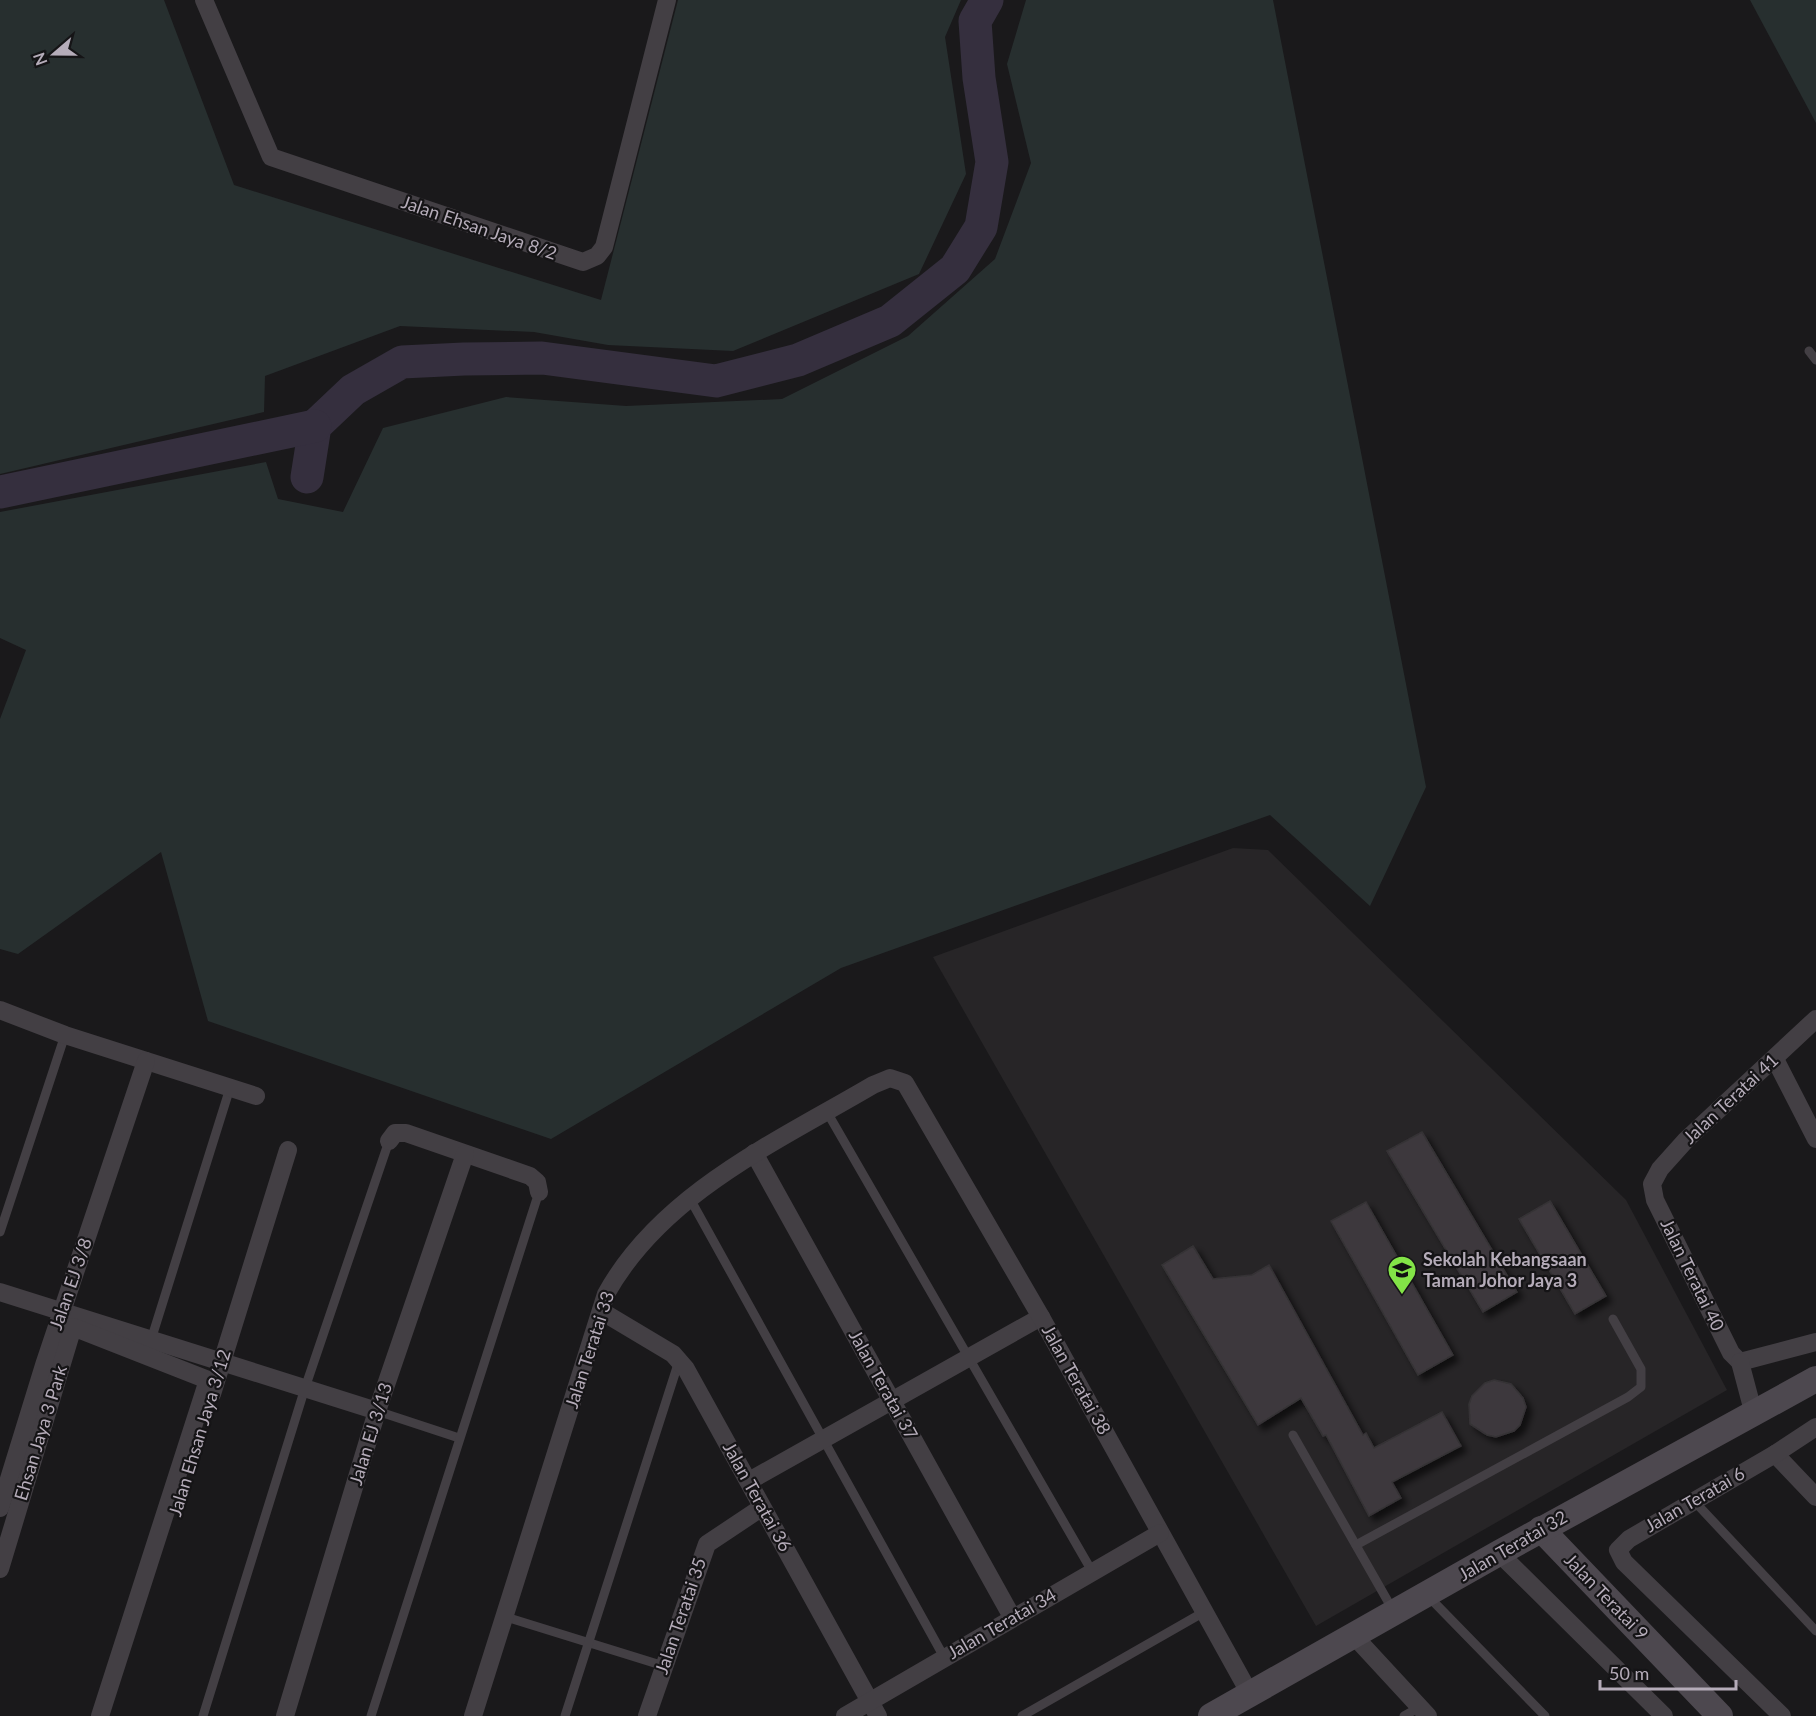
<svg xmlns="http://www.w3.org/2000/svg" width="1816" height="1716" font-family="Lato,sans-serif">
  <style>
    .built { fill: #272527 }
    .green { fill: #272f2f }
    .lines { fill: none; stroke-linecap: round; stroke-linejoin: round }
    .river { stroke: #352f3e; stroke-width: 33 }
    .building { fill: #3c393c; stroke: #363336; stroke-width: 1.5; filter: url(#shadow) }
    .lane { stroke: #433f44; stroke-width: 9 }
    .street { stroke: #433f44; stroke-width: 18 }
    .secondary { stroke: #4d484f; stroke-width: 26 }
    .labels { text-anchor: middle; stroke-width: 4.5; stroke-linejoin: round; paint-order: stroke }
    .street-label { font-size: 18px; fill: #b5acb9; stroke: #151416 }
    .poi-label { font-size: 18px; font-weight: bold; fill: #b5acb9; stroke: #151416; text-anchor: start }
  </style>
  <defs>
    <filter id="shadow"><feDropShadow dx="5.5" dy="5.5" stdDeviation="3" flood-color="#0009"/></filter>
  </defs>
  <rect width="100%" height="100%" fill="#1a191b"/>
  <!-- built -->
  <polygon class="built" points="1233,848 1268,850 1626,1200 1727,1390 1316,1626 933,957"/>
  <!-- green -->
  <g class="green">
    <polygon points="0,0 164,0 234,185 601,300 678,0 961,0 945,37 966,174 919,274 733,351 608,345 534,332 400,326 265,376 264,412 0,474"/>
    <polygon points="1026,0 1273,0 1426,787 1370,906 1270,815 841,968 551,1139 208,1021 161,852 18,954 0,949 0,719 26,650 0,638 0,512 266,462 278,499 343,512 383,428 506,397 626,406 782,399 908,336 995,259 1031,163 1007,64"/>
    <polygon points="1750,0 1816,0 1816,123"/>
  </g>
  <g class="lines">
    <!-- river -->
    <g class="river">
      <polyline points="307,477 315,426 353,390 402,362 464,359 542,358 716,381 798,360 890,321 955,269 981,227 992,162 979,78 975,21 987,0"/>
      <polyline points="0,492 315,426"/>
    </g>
  </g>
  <!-- building -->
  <g class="building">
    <polygon points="1422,1132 1517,1292 1483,1312 1387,1151"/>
    <polygon points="1550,1201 1606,1296 1575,1314 1519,1219"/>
    <polygon points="1366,1202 1453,1355 1418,1375 1331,1221"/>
    <polygon points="1193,1246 1213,1279 1252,1275 1269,1265 1363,1435 1366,1433 1374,1448 1442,1412 1461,1446 1392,1482 1401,1498 1369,1516 1326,1435 1323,1436 1301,1398 1258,1425 1162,1265"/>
    <polygon points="1494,1380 1511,1384 1523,1398 1526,1407 1520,1425 1514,1431 1496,1437 1487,1435 1470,1424 1469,1404 1472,1396 1485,1383"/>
  </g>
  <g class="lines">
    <!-- lane -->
    <g class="lane">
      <polyline points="1809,351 1816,360"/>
      <polyline points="827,1112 1093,1573"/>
      <polyline points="689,1197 944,1657"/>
      <polyline points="0,1232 65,1035"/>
      <polyline points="151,1340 230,1088"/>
      <polyline points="377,1411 459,1438"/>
      <polyline points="1293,1435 1394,1612"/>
      <polyline points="1694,1501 1816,1631"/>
      <polyline points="1356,1545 1628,1397 1641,1387 1641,1369 1613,1319"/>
      <polyline points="1427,1595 1545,1716"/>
      <polyline points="506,1617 664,1666"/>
      <polyline points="203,1716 305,1388 389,1141"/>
      <polyline points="371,1716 539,1192"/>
      <polyline points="565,1716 679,1361"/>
      <polyline points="1022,1716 1204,1612"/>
      <polyline points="1404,1716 1420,1707"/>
    </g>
    <!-- street -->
    <g class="street">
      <polyline points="204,0 271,157 583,262 597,256 604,247 667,0"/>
      <polyline points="0,1010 65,1035 256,1096"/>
      <polyline points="1775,1059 1816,1139"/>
      <polyline points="389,1141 395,1133 406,1133 530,1176 537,1182 539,1192"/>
      <polyline points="754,1153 1012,1617"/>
      <polyline points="0,1292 377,1411"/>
      <polyline points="601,1311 673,1354 686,1369 878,1716"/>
      <polyline points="1740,1362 1731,1353 1655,1200 1652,1184 1660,1169 1686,1140 1816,1019"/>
      <polyline points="1740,1362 1816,1342"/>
      <polyline points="1740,1362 1753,1411"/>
      <polyline points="212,1394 288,1150"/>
      <polyline points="1775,1454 1816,1497"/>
      <polyline points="749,1481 1041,1317"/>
      <polyline points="0,1508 45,1362 146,1061"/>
      <polyline points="1499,1553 1664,1716"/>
      <polyline points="0,1569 73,1327 208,1380 100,1716"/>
      <polyline points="1354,1636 1428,1716"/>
      <polyline points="285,1716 377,1411 465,1154"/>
      <path d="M473 1716 606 1294C662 1193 778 1141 873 1085L890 1078 905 1083 1041 1317 1250 1694"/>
      <polyline points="647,1716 707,1544 761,1508"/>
      <polyline points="845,1716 1160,1533"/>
      <polyline points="1782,1716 1624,1562 1618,1550 1629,1539 1775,1454 1816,1427"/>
    </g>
    <!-- secondary -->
    <g class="secondary">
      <polyline points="1541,1529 1720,1716"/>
      <polyline points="1211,1716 1499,1553 1816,1379"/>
    </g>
  </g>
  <!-- icons -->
  <defs>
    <g id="school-pin" transform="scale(1.5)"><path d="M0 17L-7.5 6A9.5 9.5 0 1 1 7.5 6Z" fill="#83e447" stroke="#151416"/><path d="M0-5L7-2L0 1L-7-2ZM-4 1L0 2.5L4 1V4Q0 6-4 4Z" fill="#111"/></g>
  </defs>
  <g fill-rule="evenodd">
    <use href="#school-pin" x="1402" y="1270"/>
  </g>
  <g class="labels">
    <!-- street labels -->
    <g class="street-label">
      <text transform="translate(479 228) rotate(19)" y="6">Jalan Ehsan Jaya 8/2</text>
      <text transform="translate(1731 1099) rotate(-43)" y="6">Jalan Teratai 41</text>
      <text transform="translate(1692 1275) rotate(64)" y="6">Jalan Teratai 40</text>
      <text transform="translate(71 1284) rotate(-71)" y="6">Jalan EJ 3/8</text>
      <text transform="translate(590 1350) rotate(-72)" y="6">Jalan Teratai 33</text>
      <text transform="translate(1076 1380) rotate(61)" y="6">Jalan Teratai 38</text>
      <text transform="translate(883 1385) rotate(61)" y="6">Jalan Teratai 37</text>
      <text transform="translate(41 1433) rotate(-73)" y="6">Ehsan Jaya 3 Park</text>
      <text transform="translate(200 1433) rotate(-73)" y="6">Jalan Ehsan Jaya 3/12</text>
      <text transform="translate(371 1434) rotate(-73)" y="6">Jalan EJ 3/13</text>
      <text transform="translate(757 1497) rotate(61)" y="6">Jalan Teratai 36</text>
      <text transform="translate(1695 1500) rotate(-30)" y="6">Jalan Teratai 6</text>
      <text transform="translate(1513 1546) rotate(-30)" y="6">Jalan Teratai 32</text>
      <text transform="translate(1606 1597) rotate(46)" y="6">Jalan Teratai 9</text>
      <text transform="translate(681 1616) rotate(-71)" y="6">Jalan Teratai 35</text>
      <text transform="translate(1002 1624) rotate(-30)" y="6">Jalan Teratai 34</text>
    </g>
    <!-- poi labels -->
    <g class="poi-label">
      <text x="1423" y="1266">Sekolah Kebangsaan<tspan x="1423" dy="21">Taman Johor Jaya 3</tspan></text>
    </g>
  </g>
  <!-- north arrow -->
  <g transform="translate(54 54) rotate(250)" stroke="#151416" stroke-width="4.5" paint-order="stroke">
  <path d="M0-4.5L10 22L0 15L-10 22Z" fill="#b5acb9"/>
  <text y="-9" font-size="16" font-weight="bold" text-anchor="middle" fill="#b5acb9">N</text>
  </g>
  <!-- scale -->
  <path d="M1600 1680v9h136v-9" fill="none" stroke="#b5acb9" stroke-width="3"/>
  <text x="1609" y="1680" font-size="18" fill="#b5acb9" stroke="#151416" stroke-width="4.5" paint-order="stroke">50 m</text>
</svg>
